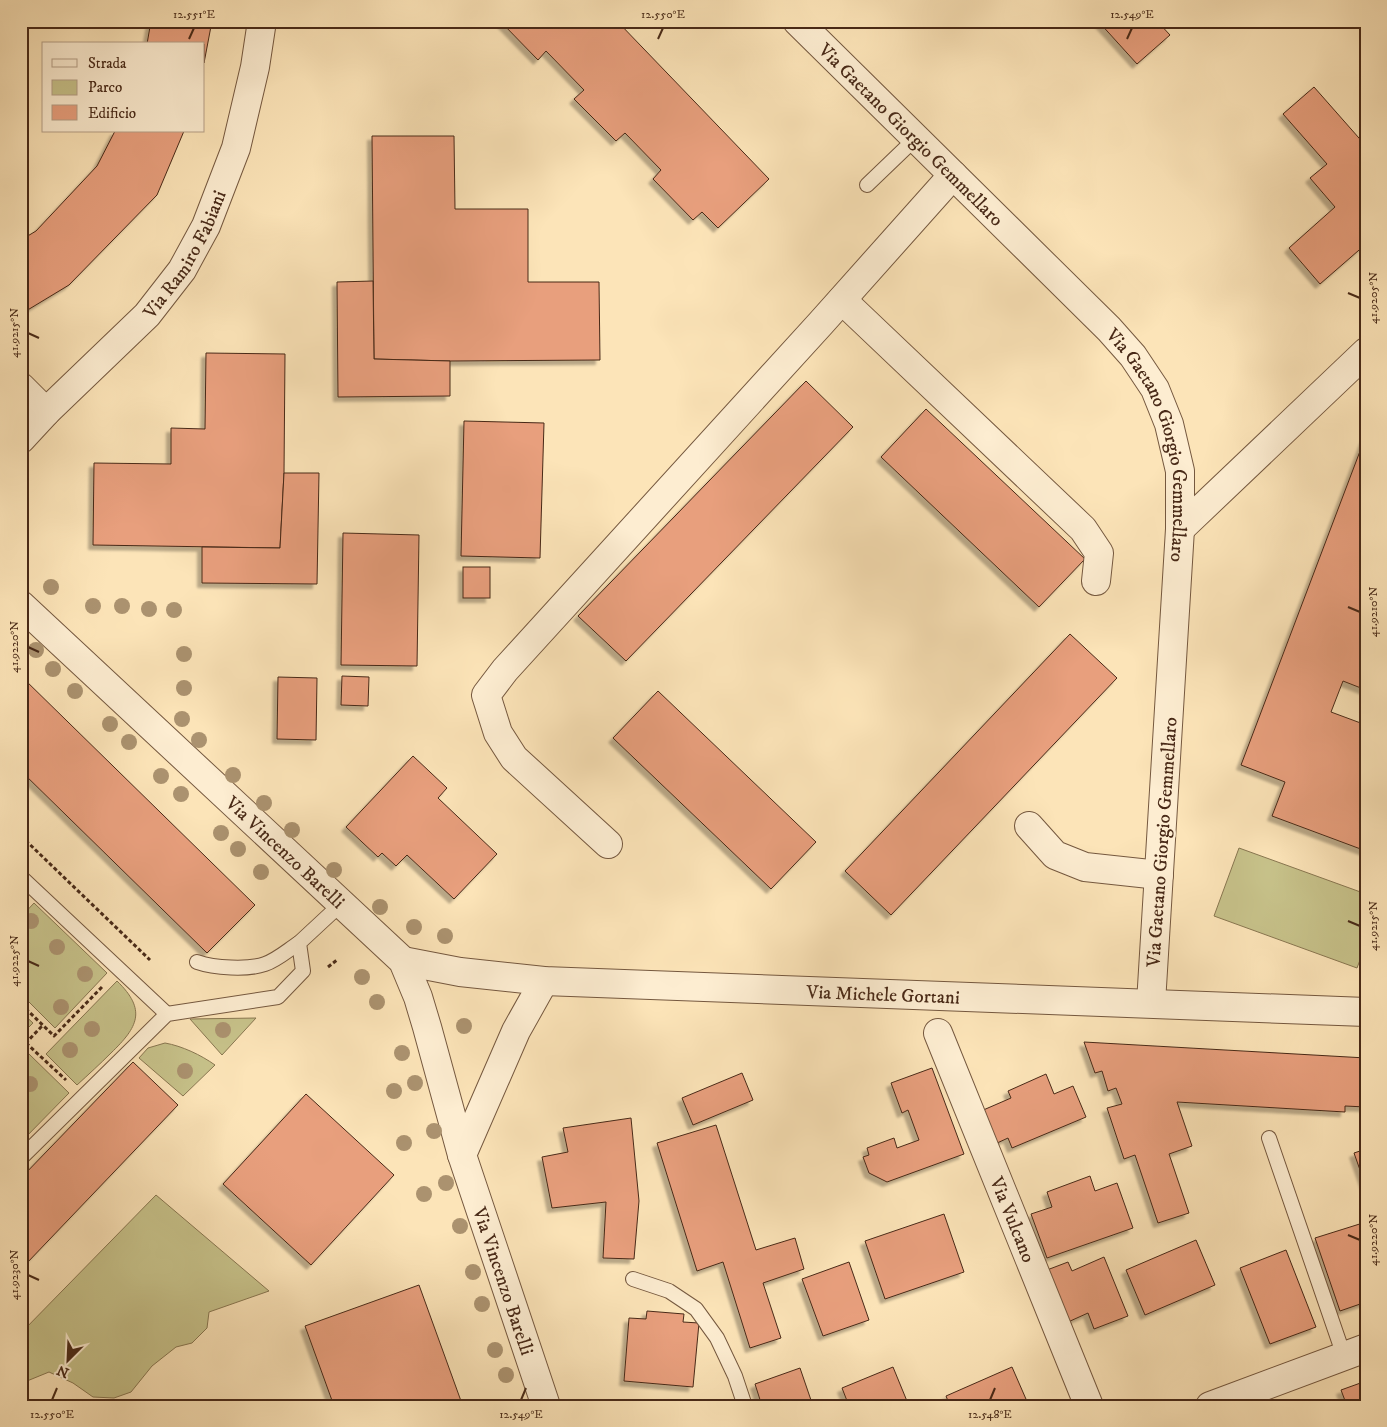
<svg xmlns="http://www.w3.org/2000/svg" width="1387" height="1427" font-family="'IM FELL DW Pica',serif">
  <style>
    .green { fill: #c7c28a; stroke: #887650 }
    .building { fill: #e89f7d; stroke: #482917; filter: url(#shadow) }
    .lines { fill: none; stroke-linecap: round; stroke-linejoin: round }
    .service-casing { stroke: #75583f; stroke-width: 16 }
    .minor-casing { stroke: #75583f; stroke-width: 30 }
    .path { stroke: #482917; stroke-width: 3; stroke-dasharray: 4 2.5; stroke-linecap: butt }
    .service { stroke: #fdedd1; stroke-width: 14 }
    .minor { stroke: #fdedd1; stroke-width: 28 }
    .tree { fill: #ab926f }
    .ticks { fill: none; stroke: #482917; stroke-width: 2 }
    .labels { text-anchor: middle; stroke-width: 4.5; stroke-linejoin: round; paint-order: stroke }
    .street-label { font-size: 19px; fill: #482917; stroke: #fdedd1 }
    .neatline { fill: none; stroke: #482917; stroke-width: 2 }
    .ticks-label { font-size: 12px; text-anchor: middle; fill: #482917 }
  </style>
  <defs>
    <filter id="shadow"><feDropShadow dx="-4.5" dy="4.5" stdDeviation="1" flood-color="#0004"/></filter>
  </defs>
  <rect width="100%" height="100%" fill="#fce4b8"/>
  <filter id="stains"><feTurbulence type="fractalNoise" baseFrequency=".004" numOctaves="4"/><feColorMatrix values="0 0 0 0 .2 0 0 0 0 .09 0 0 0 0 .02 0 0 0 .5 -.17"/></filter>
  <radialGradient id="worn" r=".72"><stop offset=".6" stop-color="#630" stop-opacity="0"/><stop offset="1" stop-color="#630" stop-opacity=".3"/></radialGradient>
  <!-- green -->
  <g class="green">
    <polygon points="1239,848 1366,894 1366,944 1357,968 1214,916"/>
    <polygon points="34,903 107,973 55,1028 21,994 21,917"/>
    <path d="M117 981C147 1010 138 1027 111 1053 100 1064 89 1074 77 1085L46 1054Z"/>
    <polygon points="21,1012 33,1023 21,1035"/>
    <polygon points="256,1018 222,1055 190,1019"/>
    <path d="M165 1043C182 1046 201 1055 215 1065L183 1096 139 1058 148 1048Z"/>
    <polygon points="28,1053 69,1093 21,1142 21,1060"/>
    <polygon points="156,1195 269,1291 209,1312 207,1328 192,1343 176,1347 152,1366 131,1392 114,1398 93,1397 73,1383 49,1372 27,1381 21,1388 21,1333"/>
  </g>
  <!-- building -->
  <g class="building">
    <polygon points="151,21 212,21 204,63 204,44 147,44"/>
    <polygon points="500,21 617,21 769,179 718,228 702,212 693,220 653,179 661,170 625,133 616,141 574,99 584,90 546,51 538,60"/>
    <polygon points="1098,21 1157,21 1170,35 1137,64"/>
    <polygon points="1314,87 1366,146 1366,244 1320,284 1289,248 1335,207 1310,178 1327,164 1283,114"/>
    <polygon points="115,131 184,131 157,195 69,285 21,314 21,240 36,231 97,166"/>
    <polygon points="372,136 454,136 455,209 528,209 528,282 599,282 600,360 450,361 374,359"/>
    <polygon points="373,281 374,359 450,361 450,396 338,397 337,282"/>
    <polygon points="206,353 285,354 284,473 280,548 93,545 94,463 171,464 171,428 205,429"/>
    <polygon points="806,381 853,427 626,661 578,616"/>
    <polygon points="926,409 1085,559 1039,607 881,457"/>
    <polygon points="464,421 544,423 540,558 461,556"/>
    <polygon points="1365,438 1366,439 1366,690 1343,681 1331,712 1366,725 1366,851 1272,816 1285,782 1241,765"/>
    <polygon points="284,473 319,473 317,584 202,583 202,547 280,548"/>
    <polygon points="343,533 419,535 417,666 341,665"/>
    <rect x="463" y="567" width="27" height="31"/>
    <polygon points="1070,634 1117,678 891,915 845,871"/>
    <polygon points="21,676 255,905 207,953 21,771"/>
    <polygon points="342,676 369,677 368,706 341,705"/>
    <polygon points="278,677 317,678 316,740 277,739"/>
    <polygon points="658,691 816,842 771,889 613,738"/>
    <polygon points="413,756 447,788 438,798 497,854 454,899 407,855 396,866 382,853 378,857 346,827"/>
    <polygon points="1084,1042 1366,1058 1366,1107 1345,1106 1345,1112 1177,1102 1192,1146 1169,1154 1189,1213 1158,1223 1135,1155 1124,1159 1107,1108 1122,1104 1116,1088 1108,1091 1102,1071 1095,1073"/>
    <polygon points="133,1062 178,1105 26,1264 21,1259 21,1178"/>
    <polygon points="932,1068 964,1154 887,1182 869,1173 863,1157 869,1155 867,1148 894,1138 897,1148 919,1140 908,1110 902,1113 891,1083"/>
    <polygon points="742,1073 753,1100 693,1125 682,1098"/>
    <polygon points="1046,1074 1054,1094 1073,1086 1086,1117 1012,1148 1008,1138 995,1144 981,1111 1011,1098 1008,1091"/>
    <polygon points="306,1094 394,1175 311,1265 223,1184"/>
    <polygon points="631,1118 639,1201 634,1259 603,1258 606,1202 552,1208 542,1157 568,1152 563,1128"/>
    <polygon points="716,1125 756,1250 795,1238 804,1269 763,1283 781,1338 750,1348 723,1262 697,1271 657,1143"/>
    <polygon points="1366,1149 1366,1187 1354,1153"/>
    <polygon points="1090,1176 1095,1191 1117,1183 1133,1228 1047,1258 1031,1214 1052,1207 1047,1192"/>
    <polygon points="944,1214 964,1272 885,1299 865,1241"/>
    <polygon points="1366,1222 1366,1302 1340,1311 1315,1238"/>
    <polygon points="1196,1240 1215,1285 1145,1315 1126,1270"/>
    <polygon points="1286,1250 1316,1327 1270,1344 1240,1268"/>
    <polygon points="1104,1257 1128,1316 1094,1329 1088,1313 1068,1322 1047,1270 1068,1262 1072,1271"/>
    <polygon points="849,1262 869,1320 823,1336 802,1279"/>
    <polygon points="419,1285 461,1401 447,1406 334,1406 305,1326"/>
    <polygon points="647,1311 684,1314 683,1322 699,1323 693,1387 624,1381 629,1318 646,1319"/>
    <polygon points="893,1367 909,1406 849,1406 842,1388"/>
    <polygon points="1012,1367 1029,1406 950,1406 946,1396"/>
    <polygon points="800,1368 813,1406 762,1406 755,1384"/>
    <polygon points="1366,1381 1366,1406 1347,1406 1341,1390"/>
  </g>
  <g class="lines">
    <!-- service casing -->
    <g class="service-casing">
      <g id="service">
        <polyline points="867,185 916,138"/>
        <polyline points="21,877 167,1014"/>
        <path d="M197 962C214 968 248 970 265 964 277 960 288 950 299 943"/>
        <polyline points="1269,1138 1344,1356"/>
        <polyline points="21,1158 167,1014 278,997 303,971 299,943 341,904"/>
        <polyline points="633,1279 669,1291 696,1309 717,1338 735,1376 745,1406"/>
      </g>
    </g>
    <!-- minor casing -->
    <g class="minor-casing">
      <g id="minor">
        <path id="s1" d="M797 21 1109 329 1133 356 1155 389 1169 424 1180 471V529L1151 1003"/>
        <polyline points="842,300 1083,529 1099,553 1096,581"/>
        <polyline points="21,387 46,412"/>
        <path id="s2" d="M21 439 46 412 147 315 182 270 206 226 236 148 255 67 262 21"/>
        <polyline points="1180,529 1366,352"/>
        <path id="s3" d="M21 605 403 961 418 997 427 1027 462 1155 546 1406"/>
        <polyline points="1029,826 1055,855 1085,867 1159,875"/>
        <polyline points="608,844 514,758 498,733 486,695 505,670 821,323 953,175"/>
        <path id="s4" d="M403 961 460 972 544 981 1366 1012"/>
        <path id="s5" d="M938 1033 1089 1406"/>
        <polyline points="462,1155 516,1031 544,981"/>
        <polyline points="1210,1406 1366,1348"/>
      </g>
    </g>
    <!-- path -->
    <g class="path">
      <polyline points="21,836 150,960"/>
      <polyline points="328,967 337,960"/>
      <polyline points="21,1004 54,1036 102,987"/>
      <polyline points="26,1043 66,1080"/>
      <polyline points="21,1048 43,1025"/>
    </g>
    <!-- service -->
    <use href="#service" class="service"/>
    <!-- minor -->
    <use href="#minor" class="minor"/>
  </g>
  <!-- trees -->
  <g class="tree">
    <circle cx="51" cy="587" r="8"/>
    <circle cx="93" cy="606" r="8"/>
    <circle cx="122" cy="606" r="8"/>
    <circle cx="149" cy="609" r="8"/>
    <circle cx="174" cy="610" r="8"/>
    <circle cx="36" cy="650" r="8"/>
    <circle cx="184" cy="654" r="8"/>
    <circle cx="53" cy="669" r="8"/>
    <circle cx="184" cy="688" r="8"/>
    <circle cx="75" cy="691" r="8"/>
    <circle cx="182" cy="719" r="8"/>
    <circle cx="110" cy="724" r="8"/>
    <circle cx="199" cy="740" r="8"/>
    <circle cx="129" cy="742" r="8"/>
    <circle cx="233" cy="775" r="8"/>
    <circle cx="161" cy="776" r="8"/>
    <circle cx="181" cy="794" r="8"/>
    <circle cx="264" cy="803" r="8"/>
    <circle cx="292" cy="830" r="8"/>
    <circle cx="221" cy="833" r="8"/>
    <circle cx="238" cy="849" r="8"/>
    <circle cx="334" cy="870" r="8"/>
    <circle cx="261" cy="872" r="8"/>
    <circle cx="380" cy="907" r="8"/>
    <circle cx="31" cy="921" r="8"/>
    <circle cx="414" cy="927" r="8"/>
    <circle cx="445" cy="936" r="8"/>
    <circle cx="57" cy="947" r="8"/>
    <circle cx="85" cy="974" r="8"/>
    <circle cx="362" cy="977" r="8"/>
    <circle cx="377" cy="1002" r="8"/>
    <circle cx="61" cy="1007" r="8"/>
    <circle cx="464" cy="1026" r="8"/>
    <circle cx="92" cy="1029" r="8"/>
    <circle cx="223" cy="1030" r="8"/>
    <circle cx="70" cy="1050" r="8"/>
    <circle cx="402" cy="1053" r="8"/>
    <circle cx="185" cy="1071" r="8"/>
    <circle cx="415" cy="1083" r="8"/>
    <circle cx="30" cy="1084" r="8"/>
    <circle cx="394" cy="1091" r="8"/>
    <circle cx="434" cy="1131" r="8"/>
    <circle cx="404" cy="1143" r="8"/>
    <circle cx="446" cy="1183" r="8"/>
    <circle cx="424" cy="1194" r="8"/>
    <circle cx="460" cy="1226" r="8"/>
    <circle cx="473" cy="1272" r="8"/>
    <circle cx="482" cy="1304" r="8"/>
    <circle cx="495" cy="1350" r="8"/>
    <circle cx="506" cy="1375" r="8"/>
  </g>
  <!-- ticks -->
  <path class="ticks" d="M189 39 194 28M658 39 663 28M1127 39 1132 28M1348 293 1360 298M28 333 39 338M1348 607 1360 612M28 647 39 652M1348 921 1360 926M28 961 39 966M1348 1235 1360 1240M28 1275 39 1280M52 1400 57 1388M521 1400 526 1388M990 1400 995 1388"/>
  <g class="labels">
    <!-- street labels -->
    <g class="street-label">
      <text dy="7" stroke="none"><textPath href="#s1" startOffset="161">Via Gaetano Giorgio Gemmellaro</textPath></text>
      <text dy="7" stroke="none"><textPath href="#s2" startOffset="249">Via Ramiro Fabiani</textPath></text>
      <text dy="7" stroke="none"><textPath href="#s1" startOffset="566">Via Gaetano Giorgio Gemmellaro</textPath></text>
      <text transform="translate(1161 842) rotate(-86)" y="7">Via Gaetano Giorgio Gemmellaro</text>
      <text dy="7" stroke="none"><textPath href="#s3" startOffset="362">Via Vincenzo Barelli</textPath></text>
      <text dy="7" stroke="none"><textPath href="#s4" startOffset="482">Via Michele Gortani</textPath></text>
      <text dy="7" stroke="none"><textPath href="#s5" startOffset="201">Via Vulcano</textPath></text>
      <text dy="7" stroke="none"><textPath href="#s3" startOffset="858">Via Vincenzo Barelli</textPath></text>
    </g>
  </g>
  <!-- margin -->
  <rect width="1387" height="1427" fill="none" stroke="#fce4b8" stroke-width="55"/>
  <!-- legend -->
  <rect x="42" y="42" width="162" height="90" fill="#fdedd1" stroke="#b59f87"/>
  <rect x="52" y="59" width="25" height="8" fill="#fdedd1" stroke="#b59f87"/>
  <text x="88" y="68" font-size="15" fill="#482917">Strada</text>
  <rect x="52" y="80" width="25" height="15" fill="#c7c28a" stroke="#b59f87"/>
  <text x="88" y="92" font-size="15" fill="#482917">Parco</text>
  <rect x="52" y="105" width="25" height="15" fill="#e89f7d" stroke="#b59f87"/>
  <text x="88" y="118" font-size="15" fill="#482917">Edificio</text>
  <!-- north arrow -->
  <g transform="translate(68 1360) rotate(204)" stroke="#fdedd1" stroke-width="4" paint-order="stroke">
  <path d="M0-4L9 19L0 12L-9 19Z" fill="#482917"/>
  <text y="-8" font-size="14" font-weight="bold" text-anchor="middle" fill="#482917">N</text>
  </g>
  <rect x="28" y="28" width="1332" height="1372" class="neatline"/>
  <g class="ticks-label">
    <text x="194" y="18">12.551°E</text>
    <text x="663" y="18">12.550°E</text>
    <text x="1132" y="18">12.549°E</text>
    <text transform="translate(1373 298) rotate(-90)" y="4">41.9205°N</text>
    <text transform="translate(14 333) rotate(-90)" y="4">41.9215°N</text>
    <text transform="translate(1373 612) rotate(-90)" y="4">41.9210°N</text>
    <text transform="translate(14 647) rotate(-90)" y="4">41.9220°N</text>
    <text transform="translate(1373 926) rotate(-90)" y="4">41.9215°N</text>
    <text transform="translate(14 961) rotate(-90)" y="4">41.9225°N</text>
    <text transform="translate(1373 1240) rotate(-90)" y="4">41.9220°N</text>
    <text transform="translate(14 1275) rotate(-90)" y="4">41.9230°N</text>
    <text x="52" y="1418">12.550°E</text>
    <text x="521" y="1418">12.549°E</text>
    <text x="990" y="1418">12.548°E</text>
  </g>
  <rect width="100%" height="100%" filter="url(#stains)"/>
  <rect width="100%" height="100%" fill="url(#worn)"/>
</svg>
